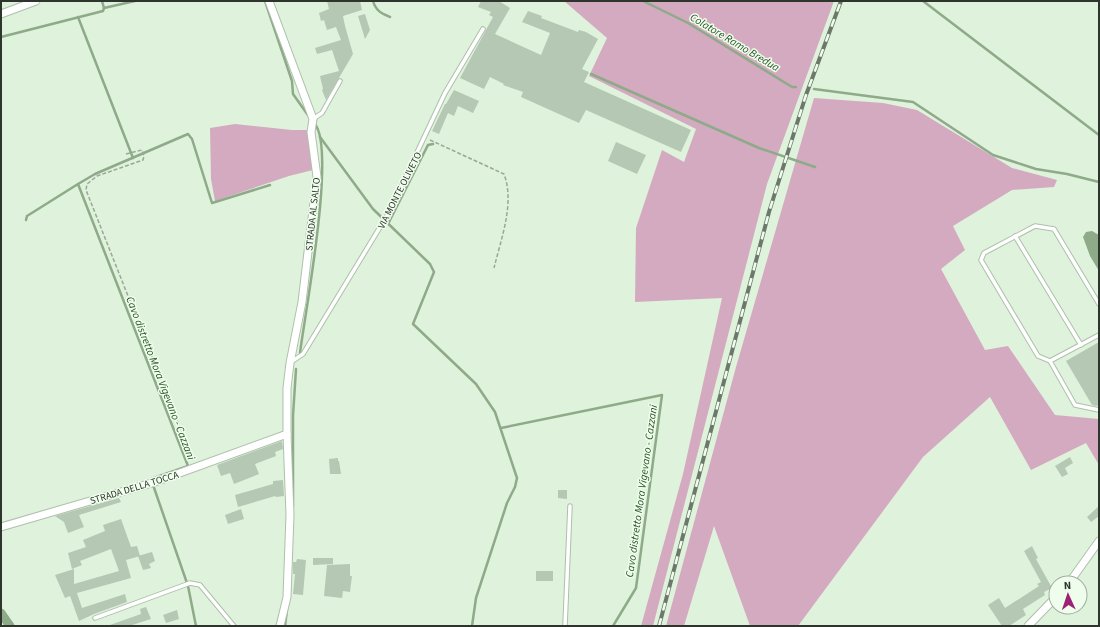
<svg xmlns="http://www.w3.org/2000/svg" width="1100" height="627" font-family="'Source Sans 3',sans-serif">
  <style>
    .forest { fill: #d4aac0 }
    .water { fill: #8eaa89 }
    .lines { fill: none; stroke-linecap: round; stroke-linejoin: round }
    .stream { stroke: #8eaa89; stroke-width: 2.5 }
    .canal { stroke: #8eaa89; stroke-width: 9 }
    .building { fill: #b5c8b3 }
    .lane-casing { stroke: #aec0ab; stroke-width: 5.5 }
    .street-casing { stroke: #aec0ab; stroke-width: 9 }
    .path { stroke: #9aa897; stroke-width: 1.5; stroke-dasharray: 4 2; stroke-linecap: butt }
    .lane { stroke: #fff; stroke-width: 3.5 }
    .street { stroke: #fff; stroke-width: 7 }
    .rail-casing { stroke: #6c786a; stroke-width: 4 }
    .rail { stroke: #effeec; stroke-width: 2.5; stroke-dasharray: 8; stroke-linecap: butt }
    .labels { text-anchor: middle; stroke-width: 3; stroke-linejoin: round; paint-order: stroke }
    .street-label { font-size: 10px; fill: #2d352c; stroke: #effeec }
    .water-label { font-size: 11px; font-style: italic; fill: #274f22; stroke: #effeec }
  </style>
  <rect width="100%" height="100%" fill="#dff2dc"/>
  <!-- forest -->
  <g class="forest">
    <polygon points="564,1 834,1 767,184 653,626 641,626 683,474 722,298 635,302 636,228 662,150 684,162 696,129 589,76 607,38"/>
    <polygon points="814,98 883,103 917,110 1012,168 1057,180 1054,187 1012,190 953,226 965,250 941,269 985,350 1008,346 1055,415 1099,419 1099,465 1086,443 1031,470 990,397 923,457 798,626 750,626 714,526 684,626 666,626 736,367"/>
    <polygon points="235,124 292,130 307,130 313,170 289,176 215,201 211,179 210,128"/>
  </g>
  <!-- water -->
  <polygon class="water" points="1092,231 1099,235 1099,271 1090,256 1083,237 1086,232"/>
  <g class="lines">
    <!-- stream -->
    <g class="stream">
      <polyline points="265,1 292,81 293,94 310,118"/>
      <path d="M373 1C376 11 381 13 390 17"/>
      <polyline points="643,1 688,23 792,87 796,87"/>
      <polyline points="923,1 1099,135"/>
      <polyline points="104,8 135,1"/>
      <polyline points="78,17 133,158"/>
      <polyline points="1,37 103,11 104,8 102,1"/>
      <polyline points="591,74 759,148 815,167"/>
      <polyline points="814,89 913,102 993,155 1036,169 1067,174 1099,182"/>
      <polyline points="320,137 373,209 430,264 434,272 413,324 476,384 495,412 517,478 515,487 507,503 476,598 472,626"/>
      <polyline points="26,220 27,216 78,184"/>
      <polyline points="388,224 428,145 433,144"/>
      <path d="M300 353C305 313 336 151 315 124"/>
      <polyline points="501,428 662,395 636,588 613,626"/>
      <polyline points="293,506 293,416 296,369"/>
      <polyline points="196,626 188,586 151,479 188,466 78,184 95,174 188,134 192,139 212,203 270,185"/>
      <polyline points="285,626 287,609"/>
    </g>
    <!-- canal -->
    <polyline class="canal" points="1,613 10,626"/>
  </g>
  <!-- building -->
  <g class="building">
    <polygon points="327,1 360,1 362,10 343,16 345,26 353,54 326,100 322,90 323,89 320,76 339,71 332,50 317,54 315,48 341,40 336,27 327,30 324,20 321,21 319,13 329,9"/>
    <polygon points="481,1 499,1 510,8 495,34 541,55 550,33 522,22 528,11 542,16 541,18 578,32 579,30 586,32 598,39 582,69 589,72 584,82 691,130 681,152 586,110 579,123 521,97 523,92 503,85 504,84 490,77 484,89 460,78 493,17 489,15 491,12 478,7"/>
    <polygon points="365,14 370,30 365,39 358,16"/>
    <polygon points="454,90 479,101 473,113 458,106 454,116 448,113 439,134 432,131 445,104 446,104"/>
    <polygon points="616,142 646,155 637,174 608,161"/>
    <polygon points="1099,342 1099,405 1096,406 1092,405 1066,361"/>
    <polygon points="282,441 283,449 275,452 276,456 255,464 259,474 234,484 230,473 221,476 217,465"/>
    <polygon points="1070,457 1073,463 1065,468 1068,474 1062,477 1055,466"/>
    <polygon points="338,458 338,461 339,461 341,474 330,474 329,459"/>
    <polygon points="283,480 284,496 276,497 275,496 238,507 235,495 273,484 273,481"/>
    <polygon points="558,490 567,490 567,499 558,498"/>
    <polygon points="119,498 121,502 79,515 84,527 68,533 64,522 55,516"/>
    <polygon points="1099,506 1099,516 1091,522 1087,517"/>
    <polygon points="241,509 244,519 228,524 225,515"/>
    <polygon points="121,519 131,547 137,546 140,556 126,560 131,578 77,593 82,608 125,594 127,602 94,614 79,621 70,596 65,598 55,575 74,569 74,584 119,571 111,549 80,561 82,565 72,569 68,553 86,547 83,540 105,531 103,525"/>
    <polygon points="1032,546 1038,558 1036,559 1052,588 1044,592 1045,595 1023,609 1026,615 1009,626 1002,626 988,605 999,598 1005,608 1039,586 1037,584 1041,582 1024,551"/>
    <polygon points="152,552 155,561 149,564 151,568 143,570 138,556"/>
    <polygon points="313,558 333,558 333,564 313,565"/>
    <polygon points="297,559 306,560 303,595 293,594 295,574 293,574 293,562 296,562"/>
    <polygon points="350,564 350,576 352,576 350,592 343,591 342,598 324,596 327,565"/>
    <rect x="536" y="571" width="17" height="10"/>
    <polygon points="146,607 151,619 129,626 111,626 110,625 141,614 140,609"/>
    <polygon points="177,610 179,619 166,623 163,615"/>
  </g>
  <g class="lines">
    <!-- lane casing -->
    <g class="lane-casing">
      <g id="lane">
        <polyline points="313,119 322,113 340,81"/>
        <polyline points="1015,236 1081,345"/>
        <polyline points="1099,304 1054,229 1035,226 984,253 981,260 1038,356 1050,361 1099,335"/>
        <polyline points="1050,361 1075,405 1099,410"/>
        <polyline points="291,362 303,354 388,214 445,93 483,29"/>
        <polyline points="95,618 190,583 200,585 234,626"/>
        <polyline points="565,626 570,506"/>
      </g>
    </g>
    <!-- street casing -->
    <g class="street-casing">
      <g id="street">
        <polyline points="269,1 313,119 311,132 317,177 302,302 290,363 287,388 287,434 290,515 287,597 280,626"/>
        <polyline points="1,14 36,1"/>
        <polyline points="1,527 155,482 287,434"/>
        <polyline points="1069,583 1099,541"/>
        <polyline points="1028,626 1056,597"/>
      </g>
    </g>
    <!-- path -->
    <g class="path">
      <path d="M430 140 504 174C515 203 501 239 494 268"/>
      <polyline points="126,154 142,150 144,156 143,160 97,176 87,184 86,190 193,460"/>
    </g>
    <!-- lane -->
    <use href="#lane" class="lane"/>
    <!-- street -->
    <use href="#street" class="street"/>
    <!-- rail casing -->
    <g class="rail-casing">
      <polyline id="rail" points="659,626 769,212 806,95 841,1"/>
    </g>
    <!-- rail -->
    <use href="#rail" class="rail"/>
  </g>
  <g class="labels">
    <!-- street labels -->
    <g class="street-label">
      <text transform="translate(399 190) rotate(-63)" y="4">VIA MONTE OLIVETO</text>
      <text transform="translate(312 214) rotate(-84)" y="4">STRADA AL SALTO</text>
      <text transform="translate(134 487) rotate(-17)" y="4">STRADA DELLA TOCCA</text>
    </g>
    <!-- water labels -->
    <g class="water-label">
      <text transform="translate(735 42) rotate(31)" y="4">Colatore Ramo Bredua</text>
      <text transform="translate(161 378) rotate(69)" y="4">Cavo distretto Mora Vigevano - Cazzani</text>
      <text transform="translate(641 491) rotate(-82)" y="4">Cavo distretto Mora Vigevano - Cazzani</text>
    </g>
  </g>
  <!-- border -->
  <rect width="1100" height="627" fill="none" stroke="#2d352c" stroke-width="4"/>
  <!-- north arrow -->
  <g transform="translate(1068 595) rotate(357)"><circle r="19" fill="#effeec" stroke="#a1ae9f"/>
  <path d="M0-3L7 15L0 10L-7 15Z" fill="#9f2175"/>
  <text y="-6" font-size="11" font-weight="bold" text-anchor="middle" fill="#2d352c">N</text>
  </g>
</svg>
